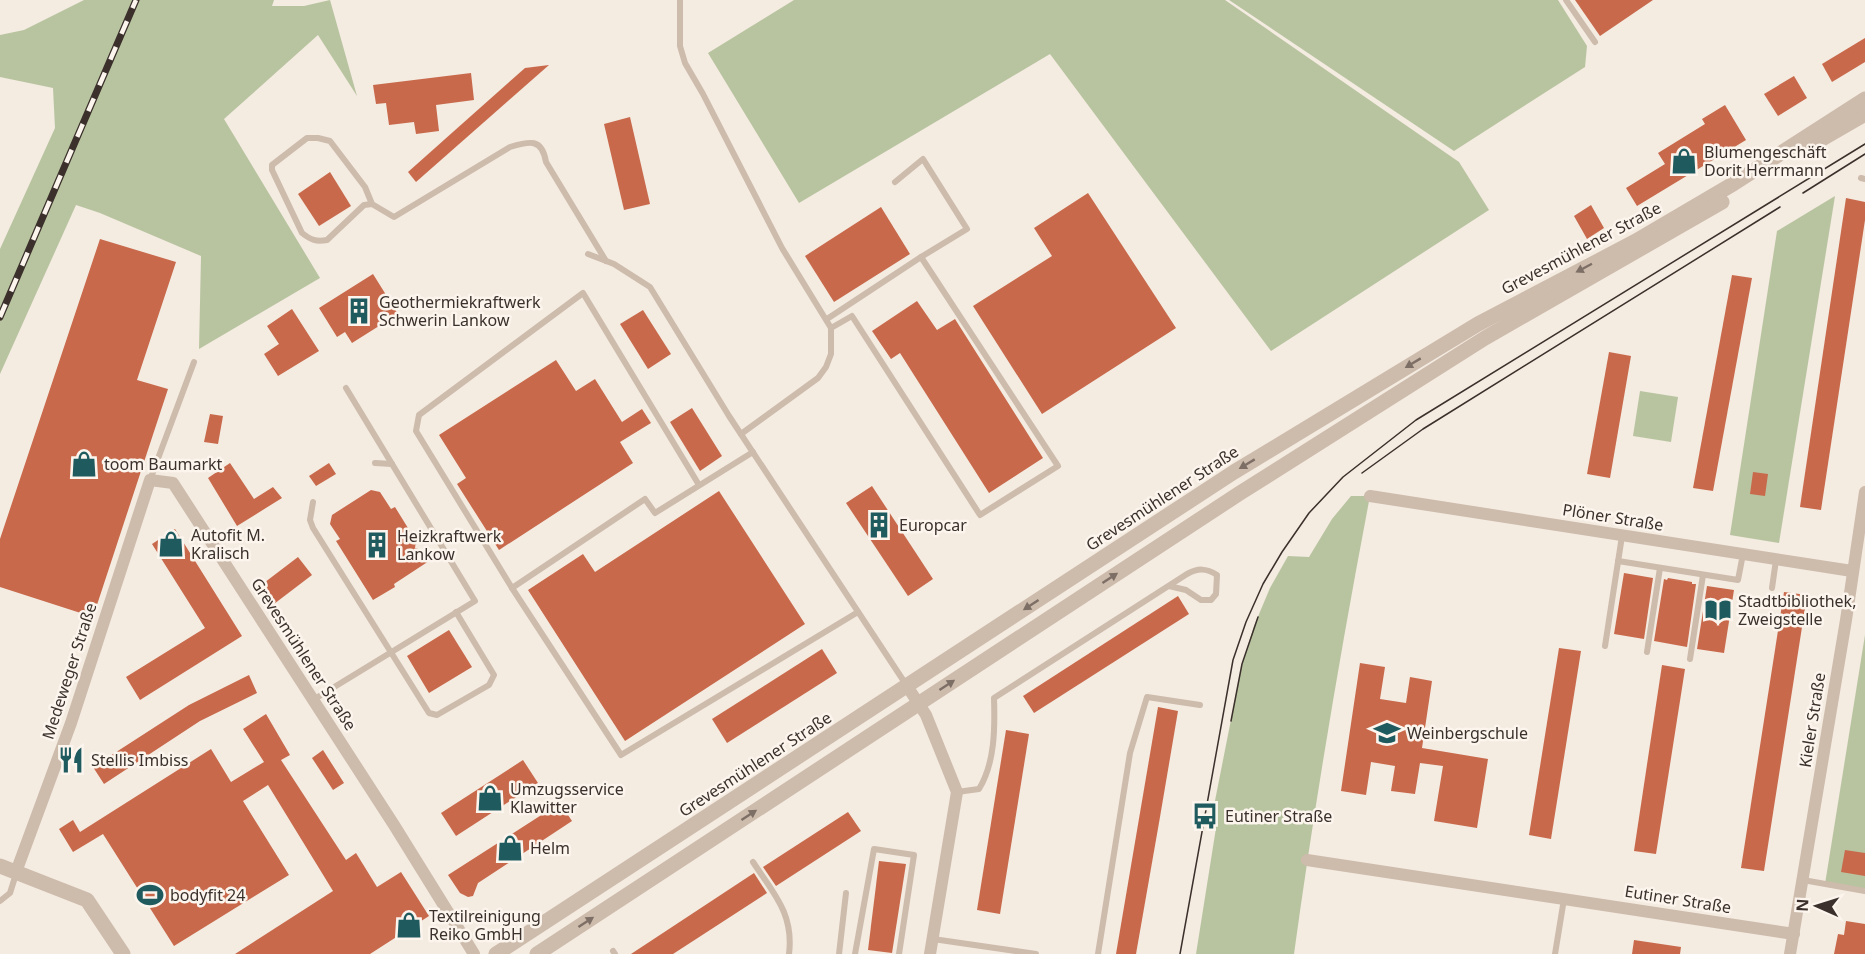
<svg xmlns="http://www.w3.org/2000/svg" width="1865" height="954" font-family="'Noto Sans',sans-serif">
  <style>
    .green { fill: #b8c4a0 }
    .building { fill: #c8694b }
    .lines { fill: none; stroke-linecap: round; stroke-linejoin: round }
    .service { stroke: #cdbbac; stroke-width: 6 }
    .minor { stroke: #cdbbac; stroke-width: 12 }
    .tertiary { stroke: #cdbbac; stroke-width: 15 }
    .tram { stroke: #3b302b; stroke-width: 1.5 }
    .rail-casing { stroke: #3b302b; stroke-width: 7 }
    .rail { stroke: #fbf5ee; stroke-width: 4.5; stroke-dasharray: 14; stroke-linecap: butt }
    .oneway { fill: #7d6f65 }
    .labels { text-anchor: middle; stroke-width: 5; stroke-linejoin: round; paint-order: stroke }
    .poi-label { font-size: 16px; fill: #3b302b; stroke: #fbf5ee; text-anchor: start }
    .street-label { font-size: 16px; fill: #3b302b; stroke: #fbf5ee }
  </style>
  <rect width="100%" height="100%" fill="#f4ebe1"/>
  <!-- green -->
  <g class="green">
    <polygon points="84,0 274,0 272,6 304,6 330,0 357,96 318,35 224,119 320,278 199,349 201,256 100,213 76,205 0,374 0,249 55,128 53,88 0,77 0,35 24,30"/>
    <polygon points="794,0 1225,0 1459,162 1489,210 1271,351 1050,54 799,203 708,53"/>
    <polygon points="1229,0 1558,0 1587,46 1585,67 1454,151"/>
    <polygon points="1835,196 1779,543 1730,535 1777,231"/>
    <polygon points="1640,391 1678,397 1671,442 1633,436"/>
    <path d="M1351 496H1370C1341 648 1315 801 1294 954H1196L1216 828 1210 826 1242 664 1254 626 1270 588 1288 556 1309 557 1332 519Z"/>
    <polygon points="1865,635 1865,891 1825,884"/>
  </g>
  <!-- building -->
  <g class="building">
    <polygon points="1575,0 1653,0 1600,36"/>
    <polygon points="1865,38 1865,62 1832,82 1822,64"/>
    <polygon points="549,65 416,182 408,172 525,68"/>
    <polygon points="471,73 474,100 436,105 439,131 416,134 414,122 389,125 386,103 376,104 373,85"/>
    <polygon points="1794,76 1807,98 1778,116 1764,94"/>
    <polygon points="1725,105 1746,140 1637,206 1626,188 1665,164 1658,153 1705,124 1702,119"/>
    <polygon points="630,117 650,204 624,210 604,124"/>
    <polygon points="330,172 351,206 319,226 298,194"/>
    <polygon points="1088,193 1176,328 1042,414 973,306 1052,256 1034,228"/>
    <polygon points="1846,198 1865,202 1865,220 1821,510 1800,507"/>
    <polygon points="1591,205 1604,228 1587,239 1574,216"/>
    <polygon points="881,207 910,254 834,302 805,256"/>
    <polygon points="100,239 176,262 137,380 168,389 93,617 0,587 0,539"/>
    <polygon points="373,274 398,314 352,343 345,332 337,337 319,308"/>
    <polygon points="1732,275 1752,278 1713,491 1693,488"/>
    <polygon points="917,301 937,330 955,319 1043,458 989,493 900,353 891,359 872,331"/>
    <polygon points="292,309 319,351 278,376 264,354 279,344 267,326"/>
    <polygon points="643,310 671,354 648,369 620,324"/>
    <polygon points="1609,352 1631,356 1610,478 1587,474"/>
    <polygon points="556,360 576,391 595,379 622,422 642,409 651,423 620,442 633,463 499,550 457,484 466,478 439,435"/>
    <polygon points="692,408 722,456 700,471 670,422"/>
    <polygon points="210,414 223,416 218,444 204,442"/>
    <polygon points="230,463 254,499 273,487 282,498 237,526 208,478"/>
    <polygon points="329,463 336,474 316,486 309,476"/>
    <polygon points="1753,472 1768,474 1765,496 1750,494"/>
    <polygon points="872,486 933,579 908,596 846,503"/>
    <polygon points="371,490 380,492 391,509 395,507 416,541 415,548 422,550 429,561 394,584 395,587 373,600 336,541 340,539 330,524 332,515"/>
    <polygon points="719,491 805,624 625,741 528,590 583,554 595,572"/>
    <polygon points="175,529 242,636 140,700 126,677 205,628 152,544"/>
    <polygon points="298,557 312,575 270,607 256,589"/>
    <polygon points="1624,573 1653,578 1644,639 1614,634"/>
    <polygon points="1668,578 1692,582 1692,584 1696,584 1687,647 1654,641 1664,579 1667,580"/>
    <polygon points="1707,586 1734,590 1724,653 1697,649"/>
    <polygon points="1784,592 1807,595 1764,871 1741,868"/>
    <polygon points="1178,596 1189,614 1034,713 1023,696"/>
    <polygon points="449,630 472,667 429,693 407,656"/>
    <polygon points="1559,648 1581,651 1551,839 1529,835"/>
    <polygon points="822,649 837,673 727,743 712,719"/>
    <polygon points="1360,663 1385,667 1380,699 1406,703 1410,677 1432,681 1422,748 1488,759 1477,828 1434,821 1443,766 1420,763 1415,794 1391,791 1395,766 1371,762 1366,795 1341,791"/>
    <polygon points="1662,665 1685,669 1656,854 1634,851"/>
    <polygon points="249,675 257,693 200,721 104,784 93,767 189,705"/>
    <polygon points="1158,707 1178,711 1160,817 1136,954 1116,954"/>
    <polygon points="266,714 290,755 281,760 346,860 356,853 377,887 401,872 429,916 370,954 235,954 333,891 268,785 243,801 289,875 174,946 103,834 73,852 59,829 73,820 80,832 211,749 231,782 264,762 243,729"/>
    <polygon points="1006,730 1029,734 1000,914 977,910"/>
    <polygon points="323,750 344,783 333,790 312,758"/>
    <polygon points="523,760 538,783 456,836 441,813"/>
    <polygon points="560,803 572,821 478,883 473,896 468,897 460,893 448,875"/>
    <polygon points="848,812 861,831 776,886 763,867"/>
    <polygon points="1845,850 1865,853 1865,876 1841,872"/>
    <polygon points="879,861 906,864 892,953 868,950"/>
    <polygon points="754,873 767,893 673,954 631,954"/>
    <polygon points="1846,921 1865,924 1865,954 1834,954 1838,934 1844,935"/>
    <polygon points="1634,940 1681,947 1680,954 1632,954"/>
  </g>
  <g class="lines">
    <!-- service -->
    <g class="service">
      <polyline points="680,0 680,46 685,63 703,94 782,248 831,328 831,354 826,367 818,378 741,434"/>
      <polyline points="1566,0 1595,42"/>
      <polyline points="1861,178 1865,179"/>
      <path d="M372 204 365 187 330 141 318 138H307L272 165V170L302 233C311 240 316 242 327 240L364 205 372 204 394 217 510 147C530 141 542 138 546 162L606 261"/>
      <polyline points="588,254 614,264 650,287 729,416 907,686"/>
      <polyline points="827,319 921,257 967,229 923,159 895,182"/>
      <polyline points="831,328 852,316 980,515 1058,466 921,257"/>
      <polyline points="375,463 392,464"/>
      <polyline points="150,480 194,362"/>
      <polyline points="699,485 583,293 419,415 416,431 512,588 621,755 858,612"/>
      <polyline points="313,502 310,520 313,528 429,713 437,715 489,685 494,675 456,612"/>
      <polyline points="1618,561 1738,580 1743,554"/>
      <polyline points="512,588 645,499 655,513 753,452"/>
      <polyline points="1772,588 1776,560"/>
      <polyline points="1605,646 1622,536"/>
      <polyline points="1647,652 1660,568"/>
      <polyline points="1690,659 1703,575"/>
      <polyline points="313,700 475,601 346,388"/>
      <path d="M957 792 979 789C995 763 995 728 994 698L1187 574C1198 568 1206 568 1217 575L1216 594 1211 600H1201L1186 590 1169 586"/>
      <path d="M753 862C774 894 794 914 789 954"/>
      <polyline points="1803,880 1865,891"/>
      <polyline points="0,901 10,893 16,874"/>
      <polyline points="933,939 1036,954"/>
      <polyline points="613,951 615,954"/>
      <polyline points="839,954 846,893"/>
      <polyline points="855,954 874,849 914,855 899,954"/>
      <polyline points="1098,954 1130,753 1147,697 1200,705"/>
      <polyline points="1555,954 1564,899"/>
    </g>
    <!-- minor -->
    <g class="minor">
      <polyline points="1370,496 1852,571"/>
      <polyline points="907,686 926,715 957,792 930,954"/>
      <polyline points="1307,860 1794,934"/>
      <polyline points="16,872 71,723 150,480 173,483 394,825 474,954"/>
      <polyline points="1790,954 1846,620 1865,492"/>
    </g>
    <!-- tertiary -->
    <g class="tertiary">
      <polyline points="1808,147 1865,114"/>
      <polyline points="0,866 87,900 123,954"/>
      <polyline points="496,954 1234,472 1478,324 1636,241 1733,184 1865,99"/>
      <polyline points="537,954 1240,493 1485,338 1722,202"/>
    </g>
    <!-- tram -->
    <g class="tram">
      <polyline points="1803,193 1865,154"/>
      <polyline points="1362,473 1423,429 1780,207"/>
      <polyline points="1231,721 1242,664 1258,617"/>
      <polyline points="1180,954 1233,660 1246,622 1263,584 1282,552 1309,513 1343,477 1416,420 1865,144"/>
    </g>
    <!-- rail casing -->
    <g class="rail-casing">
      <polyline id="rail" points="0,317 136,0"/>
    </g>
    <!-- rail -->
    <use href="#rail" class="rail"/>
  </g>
  <!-- one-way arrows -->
  <defs><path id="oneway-solid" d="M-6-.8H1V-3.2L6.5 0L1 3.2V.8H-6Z" transform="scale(1.5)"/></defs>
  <g class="oneway">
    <use href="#oneway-solid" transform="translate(1584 268) rotate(152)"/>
    <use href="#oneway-solid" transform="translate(1413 363) rotate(149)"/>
    <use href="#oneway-solid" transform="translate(1247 464) rotate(149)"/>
    <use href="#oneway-solid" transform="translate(1110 578) rotate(-33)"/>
    <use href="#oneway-solid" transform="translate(1031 605) rotate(147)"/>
    <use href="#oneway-solid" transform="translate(947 685) rotate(-33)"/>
    <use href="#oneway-solid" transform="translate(749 815) rotate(-33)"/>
    <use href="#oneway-solid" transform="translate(586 922) rotate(-33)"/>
  </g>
  <!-- icons -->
  <defs>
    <g id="shop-bare" transform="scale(2.07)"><path d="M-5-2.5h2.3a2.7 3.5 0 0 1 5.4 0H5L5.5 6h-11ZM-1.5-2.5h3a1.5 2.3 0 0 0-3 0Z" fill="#1f5a5e" stroke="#fbf5ee" stroke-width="2.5" paint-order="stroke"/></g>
    <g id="building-bare" transform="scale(2.07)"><path d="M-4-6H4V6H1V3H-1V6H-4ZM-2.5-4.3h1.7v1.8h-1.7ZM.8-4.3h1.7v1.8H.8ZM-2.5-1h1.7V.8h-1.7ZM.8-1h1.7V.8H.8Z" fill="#1f5a5e" stroke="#fbf5ee" stroke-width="2.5" paint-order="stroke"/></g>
    <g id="library-bare" transform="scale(2.07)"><path d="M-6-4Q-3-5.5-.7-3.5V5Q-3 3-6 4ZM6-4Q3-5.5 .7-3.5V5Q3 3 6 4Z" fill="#1f5a5e" stroke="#fbf5ee" stroke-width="2.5" paint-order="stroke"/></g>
    <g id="school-bare" transform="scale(2.07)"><path d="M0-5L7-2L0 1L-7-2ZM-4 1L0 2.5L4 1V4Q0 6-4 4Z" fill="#1f5a5e" stroke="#fbf5ee" stroke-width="2.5" paint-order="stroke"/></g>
    <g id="restaurant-bare" transform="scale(2.07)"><path d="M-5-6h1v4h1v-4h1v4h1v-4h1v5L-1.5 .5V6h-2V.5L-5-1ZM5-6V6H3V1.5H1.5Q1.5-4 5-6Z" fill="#1f5a5e" stroke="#fbf5ee" stroke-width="2.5" paint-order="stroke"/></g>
    <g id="bus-bare" transform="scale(2.07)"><path d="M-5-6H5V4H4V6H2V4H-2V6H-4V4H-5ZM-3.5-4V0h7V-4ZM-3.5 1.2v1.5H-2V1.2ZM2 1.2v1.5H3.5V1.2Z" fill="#1f5a5e" stroke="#fbf5ee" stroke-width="2.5" paint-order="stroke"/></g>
    <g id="stadium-bare" transform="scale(2.07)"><path d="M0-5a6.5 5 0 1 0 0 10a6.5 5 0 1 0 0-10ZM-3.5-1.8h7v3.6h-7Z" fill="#1f5a5e" stroke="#fbf5ee" stroke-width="2.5" paint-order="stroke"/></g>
  </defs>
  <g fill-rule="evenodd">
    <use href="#shop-bare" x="1684" y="161"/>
    <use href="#building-bare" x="359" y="311"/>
    <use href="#shop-bare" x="84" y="464"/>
    <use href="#building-bare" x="879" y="525"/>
    <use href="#shop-bare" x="171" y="544"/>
    <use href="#building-bare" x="377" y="545"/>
    <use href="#library-bare" x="1718" y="610"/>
    <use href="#school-bare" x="1387" y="733"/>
    <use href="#restaurant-bare" x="71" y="760"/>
    <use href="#shop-bare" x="490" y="798"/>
    <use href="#bus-bare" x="1205" y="816"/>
    <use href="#shop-bare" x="510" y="848"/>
    <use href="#stadium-bare" x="150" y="895"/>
    <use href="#shop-bare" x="409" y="925"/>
  </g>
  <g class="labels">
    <!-- poi labels -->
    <g class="poi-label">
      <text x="1704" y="158">Blumengeschäft<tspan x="1704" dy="18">Dorit Herrmann</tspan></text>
      <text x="379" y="308">Geothermiekraftwerk<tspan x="379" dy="18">Schwerin Lankow</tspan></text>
      <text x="104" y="470">toom Baumarkt</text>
      <text x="899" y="531">Europcar</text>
      <text x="191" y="541">Autofit M.<tspan x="191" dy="18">Kralisch</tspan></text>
      <text x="397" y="542">Heizkraftwerk<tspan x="397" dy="18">Lankow</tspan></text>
      <text x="1738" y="607">Stadtbibliothek,<tspan x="1738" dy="18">Zweigstelle</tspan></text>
      <text x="1407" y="739">Weinbergschule</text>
      <text x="91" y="766">Stellis Imbiss</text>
      <text x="510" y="795">Umzugsservice<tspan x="510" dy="18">Klawitter</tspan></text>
      <text x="1225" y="822">Eutiner Straße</text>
      <text x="530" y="854">Helm</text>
      <text x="170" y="901">bodyfit 24</text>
      <text x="429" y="922">Textilreinigung<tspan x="429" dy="18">Reiko GmbH</tspan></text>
    </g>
    <!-- street labels -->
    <g class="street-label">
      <text transform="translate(1581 248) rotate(-28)" y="6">Grevesmühlener Straße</text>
      <text transform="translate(1162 498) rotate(-33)" y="6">Grevesmühlener Straße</text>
      <text transform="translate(1613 517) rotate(9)" y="6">Plöner Straße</text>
      <text transform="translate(304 654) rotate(57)" y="6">Grevesmühlener Straße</text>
      <text transform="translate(69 671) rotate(-72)" y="6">Medeweger Straße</text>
      <text transform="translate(1812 720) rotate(-81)" y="6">Kieler Straße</text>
      <text transform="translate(755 764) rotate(-33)" y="6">Grevesmühlener Straße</text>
      <text transform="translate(1678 899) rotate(9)" y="6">Eutiner Straße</text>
    </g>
  </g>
  <!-- north arrow -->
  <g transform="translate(1817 906) rotate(273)" stroke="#fbf5ee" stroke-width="4.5" paint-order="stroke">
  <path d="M0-4.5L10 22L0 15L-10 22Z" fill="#3b302b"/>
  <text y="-9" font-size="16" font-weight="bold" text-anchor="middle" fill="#3b302b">N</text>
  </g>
</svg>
